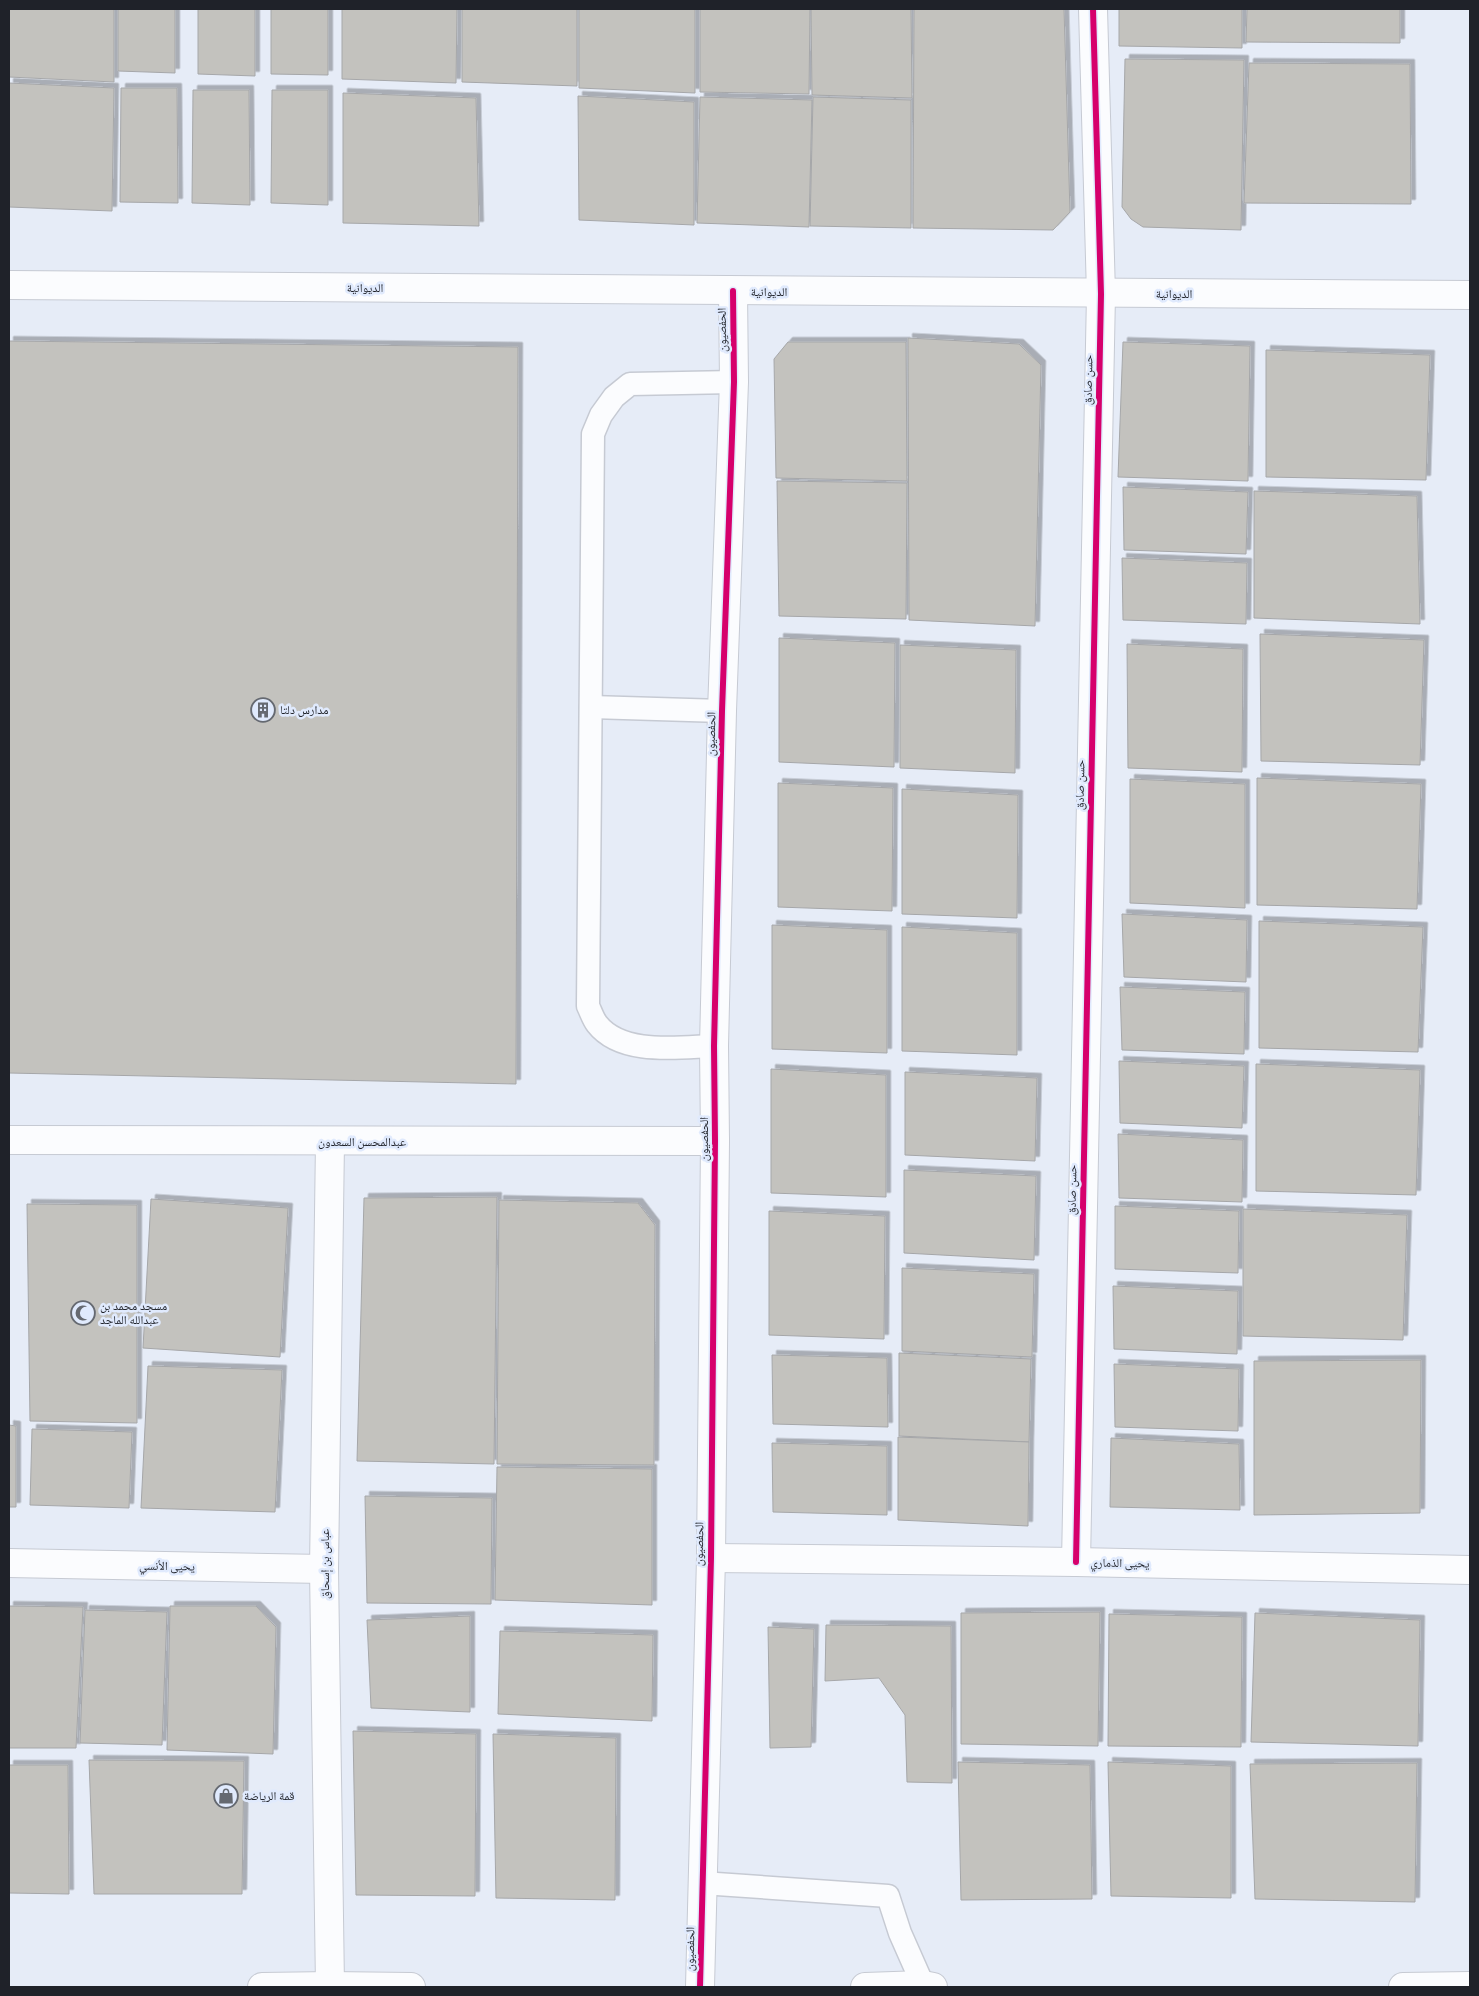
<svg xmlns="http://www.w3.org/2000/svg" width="1479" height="1996" font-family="'Source Serif 4','Noto Naskh Arabic',serif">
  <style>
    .building { fill: #c3c2be; stroke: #a6a7a9; filter: url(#shadow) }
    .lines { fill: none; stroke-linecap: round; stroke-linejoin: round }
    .service-casing { stroke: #c6cad3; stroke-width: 25 }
    .minor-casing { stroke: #c6cad3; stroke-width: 30 }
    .tertiary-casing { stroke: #c6cad3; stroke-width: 30 }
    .service { stroke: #fbfcfe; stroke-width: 22 }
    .minor { stroke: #fbfcfe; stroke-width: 28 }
    .tertiary { stroke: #fbfcfe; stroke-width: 28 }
    .cycleway-casing { stroke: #e0eafd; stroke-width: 9 }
    .cycleway { stroke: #d6006c; stroke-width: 6 }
    .labels { text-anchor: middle; stroke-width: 5; stroke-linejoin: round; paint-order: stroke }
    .street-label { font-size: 12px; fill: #1f2229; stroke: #e0eafd }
    .poi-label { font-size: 12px; fill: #1f2229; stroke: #e0eafd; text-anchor: start }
  </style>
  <defs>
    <filter id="shadow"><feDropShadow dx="4.5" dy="-4.5" stdDeviation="0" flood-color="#0004"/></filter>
  </defs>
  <rect width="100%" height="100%" fill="#e6ecf7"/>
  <!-- building -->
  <g class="building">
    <polygon points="9,9 114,9 114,82 9,77"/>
    <polygon points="118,9 175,9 175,73 118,71"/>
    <polygon points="198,9 255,9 255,76 198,74"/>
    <polygon points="271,9 328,9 328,75 271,74"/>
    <polygon points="342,9 457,9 456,83 342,79"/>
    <polygon points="462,9 577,9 577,86 462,82"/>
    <polygon points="579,9 695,9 695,93 579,88"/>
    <polygon points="700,9 810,9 809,94 700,92"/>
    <polygon points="811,9 911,9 912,98 812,95"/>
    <polygon points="914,9 1064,9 1070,212 1053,230 913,228"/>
    <polygon points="1119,9 1242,9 1242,48 1119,46"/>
    <polygon points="1247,9 1400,9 1400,43 1246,42"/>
    <polygon points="1125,59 1244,60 1241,230 1143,227 1131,219 1122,207"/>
    <polygon points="1249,63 1410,64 1411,204 1244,203"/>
    <polygon points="9,83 114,88 112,211 9,207"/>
    <polygon points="121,88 177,88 178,203 120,202"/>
    <polygon points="193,90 249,90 250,205 192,203"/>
    <polygon points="272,90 328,90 328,205 271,203"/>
    <polygon points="343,93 476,98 479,226 343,223"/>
    <polygon points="578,96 694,102 694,225 579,220"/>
    <polygon points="700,97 812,100 809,227 697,223"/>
    <polygon points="813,97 911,100 911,228 810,226"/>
    <polygon points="908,338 1019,344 1041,365 1035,626 909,620"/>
    <polygon points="9,341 518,347 516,1084 9,1073"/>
    <polygon points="788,342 906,342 907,481 776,478 774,359"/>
    <polygon points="1123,342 1250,346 1248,481 1118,477"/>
    <polygon points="1266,350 1430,355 1426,480 1266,477"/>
    <polygon points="777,481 907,483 906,619 779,616"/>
    <polygon points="1123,487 1248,492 1246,554 1124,550"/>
    <polygon points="1254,491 1417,496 1420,624 1254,618"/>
    <polygon points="1122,558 1247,563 1246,624 1123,620"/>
    <polygon points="1260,634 1424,640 1420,765 1261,761"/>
    <polygon points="779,638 895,643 894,767 779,762"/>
    <polygon points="1127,644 1243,649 1242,772 1128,768"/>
    <polygon points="900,645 1016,650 1015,773 900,768"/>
    <polygon points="1257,778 1421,784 1417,909 1257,905"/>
    <polygon points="1130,779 1245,784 1245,908 1130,903"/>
    <polygon points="778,783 893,788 892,911 778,907"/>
    <polygon points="902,789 1018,795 1017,918 902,914"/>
    <polygon points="1122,914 1247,920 1246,982 1124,977"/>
    <polygon points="1259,921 1423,927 1418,1052 1259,1048"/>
    <polygon points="772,925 887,930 887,1053 772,1049"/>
    <polygon points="902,927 1017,933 1017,1055 902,1051"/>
    <polygon points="1120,987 1245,992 1244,1054 1122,1050"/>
    <polygon points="1119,1061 1244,1066 1242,1128 1120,1123"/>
    <polygon points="1256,1064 1420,1070 1416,1195 1256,1191"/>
    <polygon points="771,1069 886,1075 886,1197 771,1193"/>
    <polygon points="905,1072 1037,1078 1035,1161 905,1155"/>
    <polygon points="1118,1134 1243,1140 1242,1202 1119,1198"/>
    <polygon points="904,1170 1036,1176 1034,1260 904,1253"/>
    <polygon points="497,1197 494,1464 357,1461 364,1198"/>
    <polygon points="151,1199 288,1208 280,1357 143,1348"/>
    <polygon points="499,1200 638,1203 655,1225 654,1465 497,1464"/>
    <polygon points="27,1204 137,1205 137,1423 30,1421"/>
    <polygon points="1115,1206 1239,1211 1238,1273 1115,1269"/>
    <polygon points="1243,1209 1407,1215 1403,1340 1243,1336"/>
    <polygon points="769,1211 885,1216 884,1339 769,1335"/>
    <polygon points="902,1268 1034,1274 1032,1357 902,1351"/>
    <polygon points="1113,1286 1238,1291 1237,1354 1114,1349"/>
    <polygon points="899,1353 1031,1359 1029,1442 899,1436"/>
    <polygon points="772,1355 887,1358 888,1427 773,1424"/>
    <polygon points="1421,1360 1420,1513 1254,1515 1254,1361"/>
    <polygon points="1114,1364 1239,1369 1238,1431 1115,1427"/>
    <polygon points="148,1366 282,1370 275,1512 141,1508"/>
    <polygon points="9,1425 16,1426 16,1507 9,1507"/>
    <polygon points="32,1429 132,1432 129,1508 30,1505"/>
    <polygon points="898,1437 1029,1442 1028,1526 898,1520"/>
    <polygon points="1111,1438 1239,1444 1240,1510 1110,1507"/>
    <polygon points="772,1443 887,1446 887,1515 773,1512"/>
    <polygon points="497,1467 652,1469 652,1605 495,1600"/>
    <polygon points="365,1496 492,1498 491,1604 367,1603"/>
    <polygon points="9,1606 83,1607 76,1748 9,1748"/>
    <polygon points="170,1606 256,1606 276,1627 273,1754 167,1750"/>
    <polygon points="85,1610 167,1612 162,1745 80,1743"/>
    <polygon points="1100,1612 1098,1746 961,1744 961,1613"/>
    <polygon points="1255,1613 1420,1620 1418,1746 1251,1742"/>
    <polygon points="1109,1614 1242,1617 1241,1747 1108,1746"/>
    <polygon points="470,1616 470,1712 371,1708 367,1620"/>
    <polygon points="826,1625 951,1626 952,1783 907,1782 905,1715 879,1678 825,1681"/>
    <polygon points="768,1627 814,1629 811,1747 770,1748"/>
    <polygon points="500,1631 653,1635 652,1721 498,1714"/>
    <polygon points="353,1731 476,1734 475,1896 356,1895"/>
    <polygon points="493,1734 616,1738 615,1900 496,1898"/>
    <polygon points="89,1760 244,1761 242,1894 94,1894"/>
    <polygon points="958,1762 1090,1765 1092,1899 961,1900"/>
    <polygon points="1108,1762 1231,1766 1231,1898 1111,1896"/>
    <polygon points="1417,1763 1415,1902 1255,1899 1250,1764"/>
    <polygon points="9,1765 68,1765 69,1894 9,1893"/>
  </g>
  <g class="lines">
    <!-- service casing -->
    <g class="service-casing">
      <g id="service">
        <polyline points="591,707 722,711"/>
        <path d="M714 1046C679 1047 622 1056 597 1024 593 1019 591 1012 588 1006L593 434 601 415 614 397 630 384 734 382"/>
        <polyline points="702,1883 888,1896 900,1933 923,1985"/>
      </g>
    </g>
    <!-- minor casing -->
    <g class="minor-casing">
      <g id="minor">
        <polyline points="9,285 1470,295"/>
        <polyline points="9,1140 715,1141"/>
        <polyline points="330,1142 324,1569 330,1986"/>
        <polyline points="711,1558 1076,1562 1470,1570"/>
        <polyline points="1076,1562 1101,294 1093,9"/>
        <polyline points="9,1563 324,1569"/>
        <polyline points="700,1987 711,1558 715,1141 714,1046 722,711 734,382 733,291"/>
      </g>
    </g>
    <!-- tertiary casing -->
    <g class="tertiary-casing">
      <g id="tertiary">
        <polyline points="262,1987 330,1986 411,1987"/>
        <polyline points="865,1987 923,1985 933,1987"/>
        <polyline points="1403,1987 1470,1986"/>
      </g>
    </g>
    <!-- service -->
    <use href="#service" class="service"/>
    <!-- minor -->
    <use href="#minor" class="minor"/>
    <!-- tertiary -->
    <use href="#tertiary" class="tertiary"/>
    <!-- cycleway casing -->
    <g class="cycleway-casing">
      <g id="cycleway">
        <polyline points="1076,1562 1101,294 1093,9"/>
        <polyline points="700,1987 711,1558 715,1141 714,1046 722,711 734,382 733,291"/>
      </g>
    </g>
    <!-- cycleway -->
    <use href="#cycleway" class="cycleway"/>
  </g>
  <!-- icons -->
  <defs>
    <g id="building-ring" transform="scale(1.25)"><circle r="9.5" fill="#e0eafd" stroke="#656971" stroke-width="1.5"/><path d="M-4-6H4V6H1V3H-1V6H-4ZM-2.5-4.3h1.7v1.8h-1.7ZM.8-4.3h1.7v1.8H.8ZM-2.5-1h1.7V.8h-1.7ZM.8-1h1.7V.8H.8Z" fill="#656971"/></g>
    <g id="mosque-ring" transform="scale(1.25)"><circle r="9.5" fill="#e0eafd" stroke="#656971" stroke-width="1.5"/><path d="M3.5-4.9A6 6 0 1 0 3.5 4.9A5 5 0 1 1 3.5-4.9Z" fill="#656971"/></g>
    <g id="shop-ring" transform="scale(1.25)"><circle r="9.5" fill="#e0eafd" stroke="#656971" stroke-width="1.5"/><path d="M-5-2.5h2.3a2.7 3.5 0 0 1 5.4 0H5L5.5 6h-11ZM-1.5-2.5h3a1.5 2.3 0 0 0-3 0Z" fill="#656971"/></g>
  </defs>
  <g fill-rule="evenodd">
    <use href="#building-ring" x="263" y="710"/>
    <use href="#mosque-ring" x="83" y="1313"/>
    <use href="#shop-ring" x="226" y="1796"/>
  </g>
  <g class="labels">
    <!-- street labels -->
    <g class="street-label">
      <text x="365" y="292">الديوانية</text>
      <text x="769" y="296">الديوانية</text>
      <text x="1174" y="298">الديوانية</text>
      <text transform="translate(722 330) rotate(-91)" y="4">الحفصيون</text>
      <text transform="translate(1088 380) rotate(-89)" y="4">حسن صادق</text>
      <text transform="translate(711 734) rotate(-89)" y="4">الحفصيون</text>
      <text transform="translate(1080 785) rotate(-89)" y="4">حسن صادق</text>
      <text transform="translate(704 1139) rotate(-90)" y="4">الحفصيون</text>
      <text x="362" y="1146">عبدالمحسن السعدون</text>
      <text transform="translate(1072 1190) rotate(-89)" y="4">حسن صادق</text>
      <text transform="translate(699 1544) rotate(-89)" y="4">الحفصيون</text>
      <text transform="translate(1120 1563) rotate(1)" y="4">يحيى الذماري</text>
      <text transform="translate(325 1564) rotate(-90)" y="4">عباس بن إسحاق</text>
      <text transform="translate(167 1566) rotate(1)" y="4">يحيى الأنسي</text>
      <text transform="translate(690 1949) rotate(-89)" y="4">الحفصيون</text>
    </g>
    <!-- poi labels -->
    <g class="poi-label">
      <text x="280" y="714">مدارس دلتا</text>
      <text x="100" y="1310">مسجد محمد بن<tspan x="100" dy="14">عبدالله الماجد</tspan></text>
      <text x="244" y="1800">قمة الرياضة</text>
    </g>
  </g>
  <!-- border -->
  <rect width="1479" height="1996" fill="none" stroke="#1f2229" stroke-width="20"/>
</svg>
